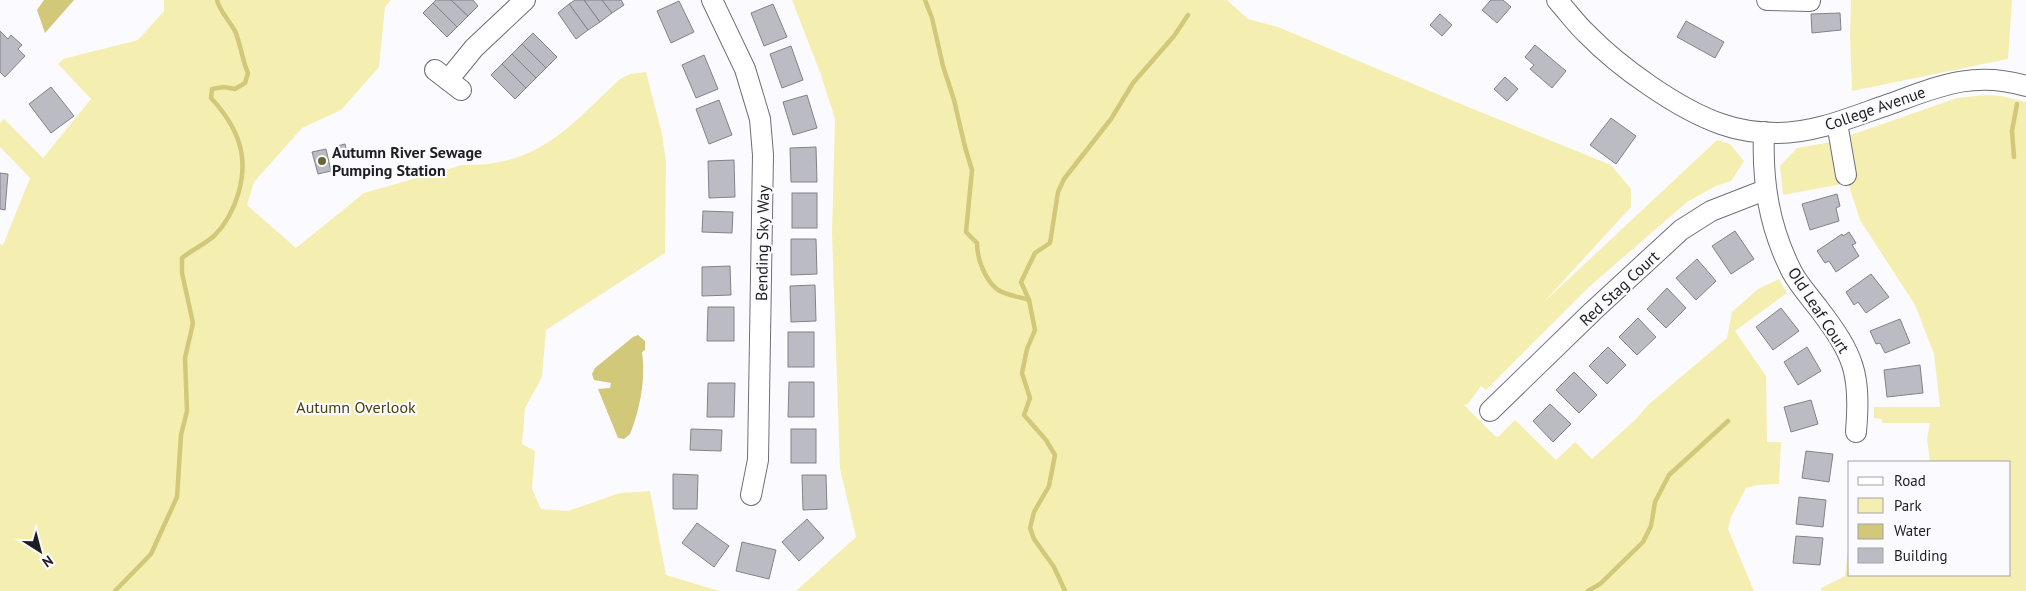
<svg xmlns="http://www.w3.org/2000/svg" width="2026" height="591" font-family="'PT Sans',sans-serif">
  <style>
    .green { fill: #f5eeb1 }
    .water { fill: #d1c879 }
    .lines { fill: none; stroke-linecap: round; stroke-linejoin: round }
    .stream { stroke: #d1c879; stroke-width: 4.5 }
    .building { fill: #bbbbc4; stroke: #82828b }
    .minor-casing { stroke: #6f6f78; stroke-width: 22 }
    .minor { stroke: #fff; stroke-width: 20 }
    .poi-dot { fill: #6b6532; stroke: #fbfbff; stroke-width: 2 }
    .labels { text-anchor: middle; stroke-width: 4.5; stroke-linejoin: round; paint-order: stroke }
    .street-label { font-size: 16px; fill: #1e1e22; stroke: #fbfbff }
    .poi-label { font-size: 16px; font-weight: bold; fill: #1e1e22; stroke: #fbfbff; text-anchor: start }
    .park-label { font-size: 16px; fill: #494200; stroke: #fbfbff }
  </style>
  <rect width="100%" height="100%" fill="#fbfbff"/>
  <!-- green -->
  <g class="green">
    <path d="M164 0H391L385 7 379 67 341 110 302 128 254 182 247 205 296 248 364 193 462 165C538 167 569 127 620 79L630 74 646 72 662 134 666 162 665 253 546 330 542 377 525 408 522 444 535 451 532 489 541 509 568 511 620 493 650 491 666 575 719 591H0V244L3 245 30 178 0 147V123L4 119 43 158 91 99 58 64 63 59 138 40 164 11Z"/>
    <polygon points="792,0 1227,0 1248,19 1278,27 1456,102 1611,165 1631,189 1631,207 1544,302 1717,140 1730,144 1744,161 1731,181 1716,186 1687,202 1589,287 1486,390 1481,386 1468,404 1464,405 1495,436 1498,437 1515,420 1556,460 1575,442 1592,459 1636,419 1649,404 1727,338 1732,312 1758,289 1779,279 1787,293 1735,331 1766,376 1767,442 1781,442 1779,484 1758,485 1746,488 1731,517 1728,529 1754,591 796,591 856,537 840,469 832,234 835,119 821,75"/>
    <polygon points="1851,0 2012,0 2008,59 1852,91 1850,35"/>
    <polygon points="1986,95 2001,96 2026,102 2026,591 1821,591 1821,588 1845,576 1848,548 1850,548 1850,575 2010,575 2010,462 1930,462 1927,439 1930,423 1882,423 1882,419 1874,418 1874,407 1940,407 1934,354 1915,305 1860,220 1848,183 1783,195 1780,166 1797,148 1831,142 1957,98"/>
  </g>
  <!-- water -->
  <g class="water">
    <polygon points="44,0 74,0 45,33 37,10"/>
    <path d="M638 335 645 341V350L642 352C646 378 640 410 630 434L624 439 618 438 598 389 610 388 611 383 594 380 592 374 595 368 633 337Z"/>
  </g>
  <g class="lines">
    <!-- stream -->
    <g class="stream">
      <path d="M925 0 932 18 943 66 954 100 965 147 972 170 966 232 977 243C977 259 985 280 998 290 1006 295 1020 297 1029 300"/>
      <polyline points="2014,157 2012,131 2017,104"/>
      <path d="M115 591 151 554 177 497 181 435 187 411 185 358 193 323 182 273V258C192 250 205 244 214 236 236 214 249 174 239 143 234 126 223 111 211 98L212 89 224 87 235 89 245 83 248 73C242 60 241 45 235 31 229 20 220 12 217 0"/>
      <polyline points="1065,591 1054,567 1034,539 1030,528 1034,512 1049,486 1055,455 1046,440 1024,415 1030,398 1022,373 1027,349 1035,330 1029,300 1021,282 1035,253 1050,243 1058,192 1064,179 1111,119 1133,83 1174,36 1188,15"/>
      <polyline points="1588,591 1600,584 1643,542 1651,526 1655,502 1669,475 1728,421"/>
    </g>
  </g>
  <!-- building -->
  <g class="building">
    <polygon points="436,0 451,0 468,16 457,27 433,3"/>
    <polygon points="451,0 473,0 478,6 468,16"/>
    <polygon points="575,0 584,0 600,22 588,30 569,4"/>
    <polygon points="584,0 602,0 612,13 600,22"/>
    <polygon points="602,0 621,0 624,5 612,13"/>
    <polygon points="1491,0 1503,0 1511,7 1497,23 1482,10"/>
    <polygon points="679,1 694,32 671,43 657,11"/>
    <polygon points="433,3 457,27 447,37 423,13"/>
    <polygon points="569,4 588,30 576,39 558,13"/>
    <polygon points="773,4 787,37 764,46 751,13"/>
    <polygon points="1840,13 1841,30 1812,33 1811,14"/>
    <polygon points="1440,14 1452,25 1442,36 1430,25"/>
    <polygon points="1686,21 1724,42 1715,58 1677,37"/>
    <polygon points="0,31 8,39 11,35 22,45 18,49 25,56 5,77 0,72"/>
    <polygon points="533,33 557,57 546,68 522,44"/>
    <polygon points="522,44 546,68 536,78 512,54"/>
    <polygon points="1535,45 1566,71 1552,88 1530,69 1534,65 1525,57"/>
    <polygon points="791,46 803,80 782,88 770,54"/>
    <polygon points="512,54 536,78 526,88 502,64"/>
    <polygon points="704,55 718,89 696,98 682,65"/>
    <polygon points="502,64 526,88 515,99 491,75"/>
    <polygon points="1505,77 1518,89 1507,101 1494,89"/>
    <polygon points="51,87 74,116 51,133 29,104"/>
    <polygon points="807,95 817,128 793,135 783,102"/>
    <polygon points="719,100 732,135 709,144 696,109"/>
    <polygon points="1611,118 1636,136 1616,164 1590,145"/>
    <polygon points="345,144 347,153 339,155 337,146"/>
    <polygon points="816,147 817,182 791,182 790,148"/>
    <polygon points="326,149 331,171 318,174 312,152"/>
    <polygon points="734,160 735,197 709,198 708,161"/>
    <polygon points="0,173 8,174 5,210 0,209"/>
    <rect x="792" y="193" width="25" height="35"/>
    <polygon points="1837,194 1840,206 1836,208 1839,221 1810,230 1802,204"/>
    <polygon points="703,211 733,212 732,233 702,232"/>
    <polygon points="1735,231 1754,259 1731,274 1712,246"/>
    <polygon points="1849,232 1856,243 1852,245 1859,256 1836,272 1829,261 1825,263 1817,251 1842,234 1843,236"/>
    <polygon points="791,239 816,239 817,274 791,275"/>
    <polygon points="1697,259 1716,281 1696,300 1676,278"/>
    <polygon points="730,266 731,295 702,296 702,267"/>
    <polygon points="1871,274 1889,297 1866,313 1858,302 1854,305 1846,292"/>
    <polygon points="815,285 816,321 791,322 790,286"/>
    <polygon points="1667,288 1686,308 1666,328 1647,309"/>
    <polygon points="708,307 734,307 734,341 707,341"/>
    <polygon points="1781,308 1799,331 1773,350 1756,327"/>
    <polygon points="1638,318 1656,337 1637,355 1619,337"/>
    <polygon points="1900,319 1910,343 1885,353 1880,343 1876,344 1870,331"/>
    <rect x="788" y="332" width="26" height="35"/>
    <polygon points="1608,347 1626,365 1607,384 1589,366"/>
    <polygon points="1807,347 1821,371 1798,385 1784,362"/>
    <polygon points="1920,365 1923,393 1887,397 1884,370"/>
    <polygon points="1574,372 1597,395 1579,413 1556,390"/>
    <polygon points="789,382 814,382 814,417 788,417"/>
    <polygon points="708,383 735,383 734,417 707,417"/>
    <polygon points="1811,400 1818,424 1791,432 1784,407"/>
    <polygon points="1550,404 1571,424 1553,442 1533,421"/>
    <polygon points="691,429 722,430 721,451 690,450"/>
    <rect x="791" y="429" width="25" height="34"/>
    <polygon points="1806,451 1833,454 1829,482 1802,478"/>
    <polygon points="673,474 698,475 697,509 673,509"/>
    <polygon points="802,475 826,475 827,509 803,510"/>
    <polygon points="1799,497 1826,500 1823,527 1796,524"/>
    <polygon points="807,519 824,538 799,561 782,542"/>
    <polygon points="697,523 729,546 714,567 682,543"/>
    <polygon points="1796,536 1823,538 1820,565 1793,563"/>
    <polygon points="742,542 776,550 769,579 736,571"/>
  </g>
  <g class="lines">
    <!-- minor casing -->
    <g class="minor-casing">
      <g id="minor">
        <polyline points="712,0 745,69 760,119 763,155 758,460 751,495"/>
        <path d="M1557 0C1567 11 1576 24 1587 34 1619 67 1678 109 1721 124 1738 130 1760 133 1777 133 1815 133 1852 117 1887 105 1937 87 1972 70 2026 86"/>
        <polyline points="1767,0 1810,1"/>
        <polyline points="435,70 461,90"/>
        <polyline points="448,80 474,48 525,0"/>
        <polyline points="1837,123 1846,175"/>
        <path d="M1764 132C1762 182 1769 227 1792 272 1799 285 1810 297 1819 309 1854 355 1861 373 1856 432"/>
        <polyline points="1490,411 1593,311 1681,230 1711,211 1765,190"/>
      </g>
    </g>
    <!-- minor -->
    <use href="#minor" class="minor"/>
  </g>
  <!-- markers -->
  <circle class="poi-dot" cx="322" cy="161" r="5"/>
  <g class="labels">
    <!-- street labels -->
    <g class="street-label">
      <text transform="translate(1875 108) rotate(-19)" y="6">College Avenue</text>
      <text transform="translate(762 243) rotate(-89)" y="6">Bending Sky Way</text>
      <text transform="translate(1619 288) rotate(-43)" y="6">Red Stag Court</text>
      <text transform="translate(1819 310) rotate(57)" y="6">Old Leaf Court</text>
    </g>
    <!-- poi labels -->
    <g class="poi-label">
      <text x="332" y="158">Autumn River Sewage<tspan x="332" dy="18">Pumping Station</tspan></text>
    </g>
    <!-- park labels -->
    <g class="park-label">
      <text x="356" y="413">Autumn Overlook</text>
    </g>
  </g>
  <!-- legend -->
  <rect x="1848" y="461" width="162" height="115" fill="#fbfbff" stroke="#a3a3a7"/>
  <rect x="1858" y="477" width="25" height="8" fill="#ffffff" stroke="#a3a3a7"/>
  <text x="1894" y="486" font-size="15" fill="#1e1e22">Road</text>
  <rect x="1858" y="498" width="25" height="15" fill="#f5eeb1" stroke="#a3a3a7"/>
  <text x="1894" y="511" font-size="15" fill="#1e1e22">Park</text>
  <rect x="1858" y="524" width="25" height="15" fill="#d1c879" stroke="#a3a3a7"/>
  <text x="1894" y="536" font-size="15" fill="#1e1e22">Water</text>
  <rect x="1858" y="548" width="25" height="15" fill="#bbbbc4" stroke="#a3a3a7"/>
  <text x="1894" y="561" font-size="15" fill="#1e1e22">Building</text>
  <!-- north arrow -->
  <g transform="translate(40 551) rotate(144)" stroke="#fbfbff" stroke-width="4" paint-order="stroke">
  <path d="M0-4L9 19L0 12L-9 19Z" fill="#1e1e22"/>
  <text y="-8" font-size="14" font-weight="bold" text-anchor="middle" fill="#1e1e22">N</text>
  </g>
</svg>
